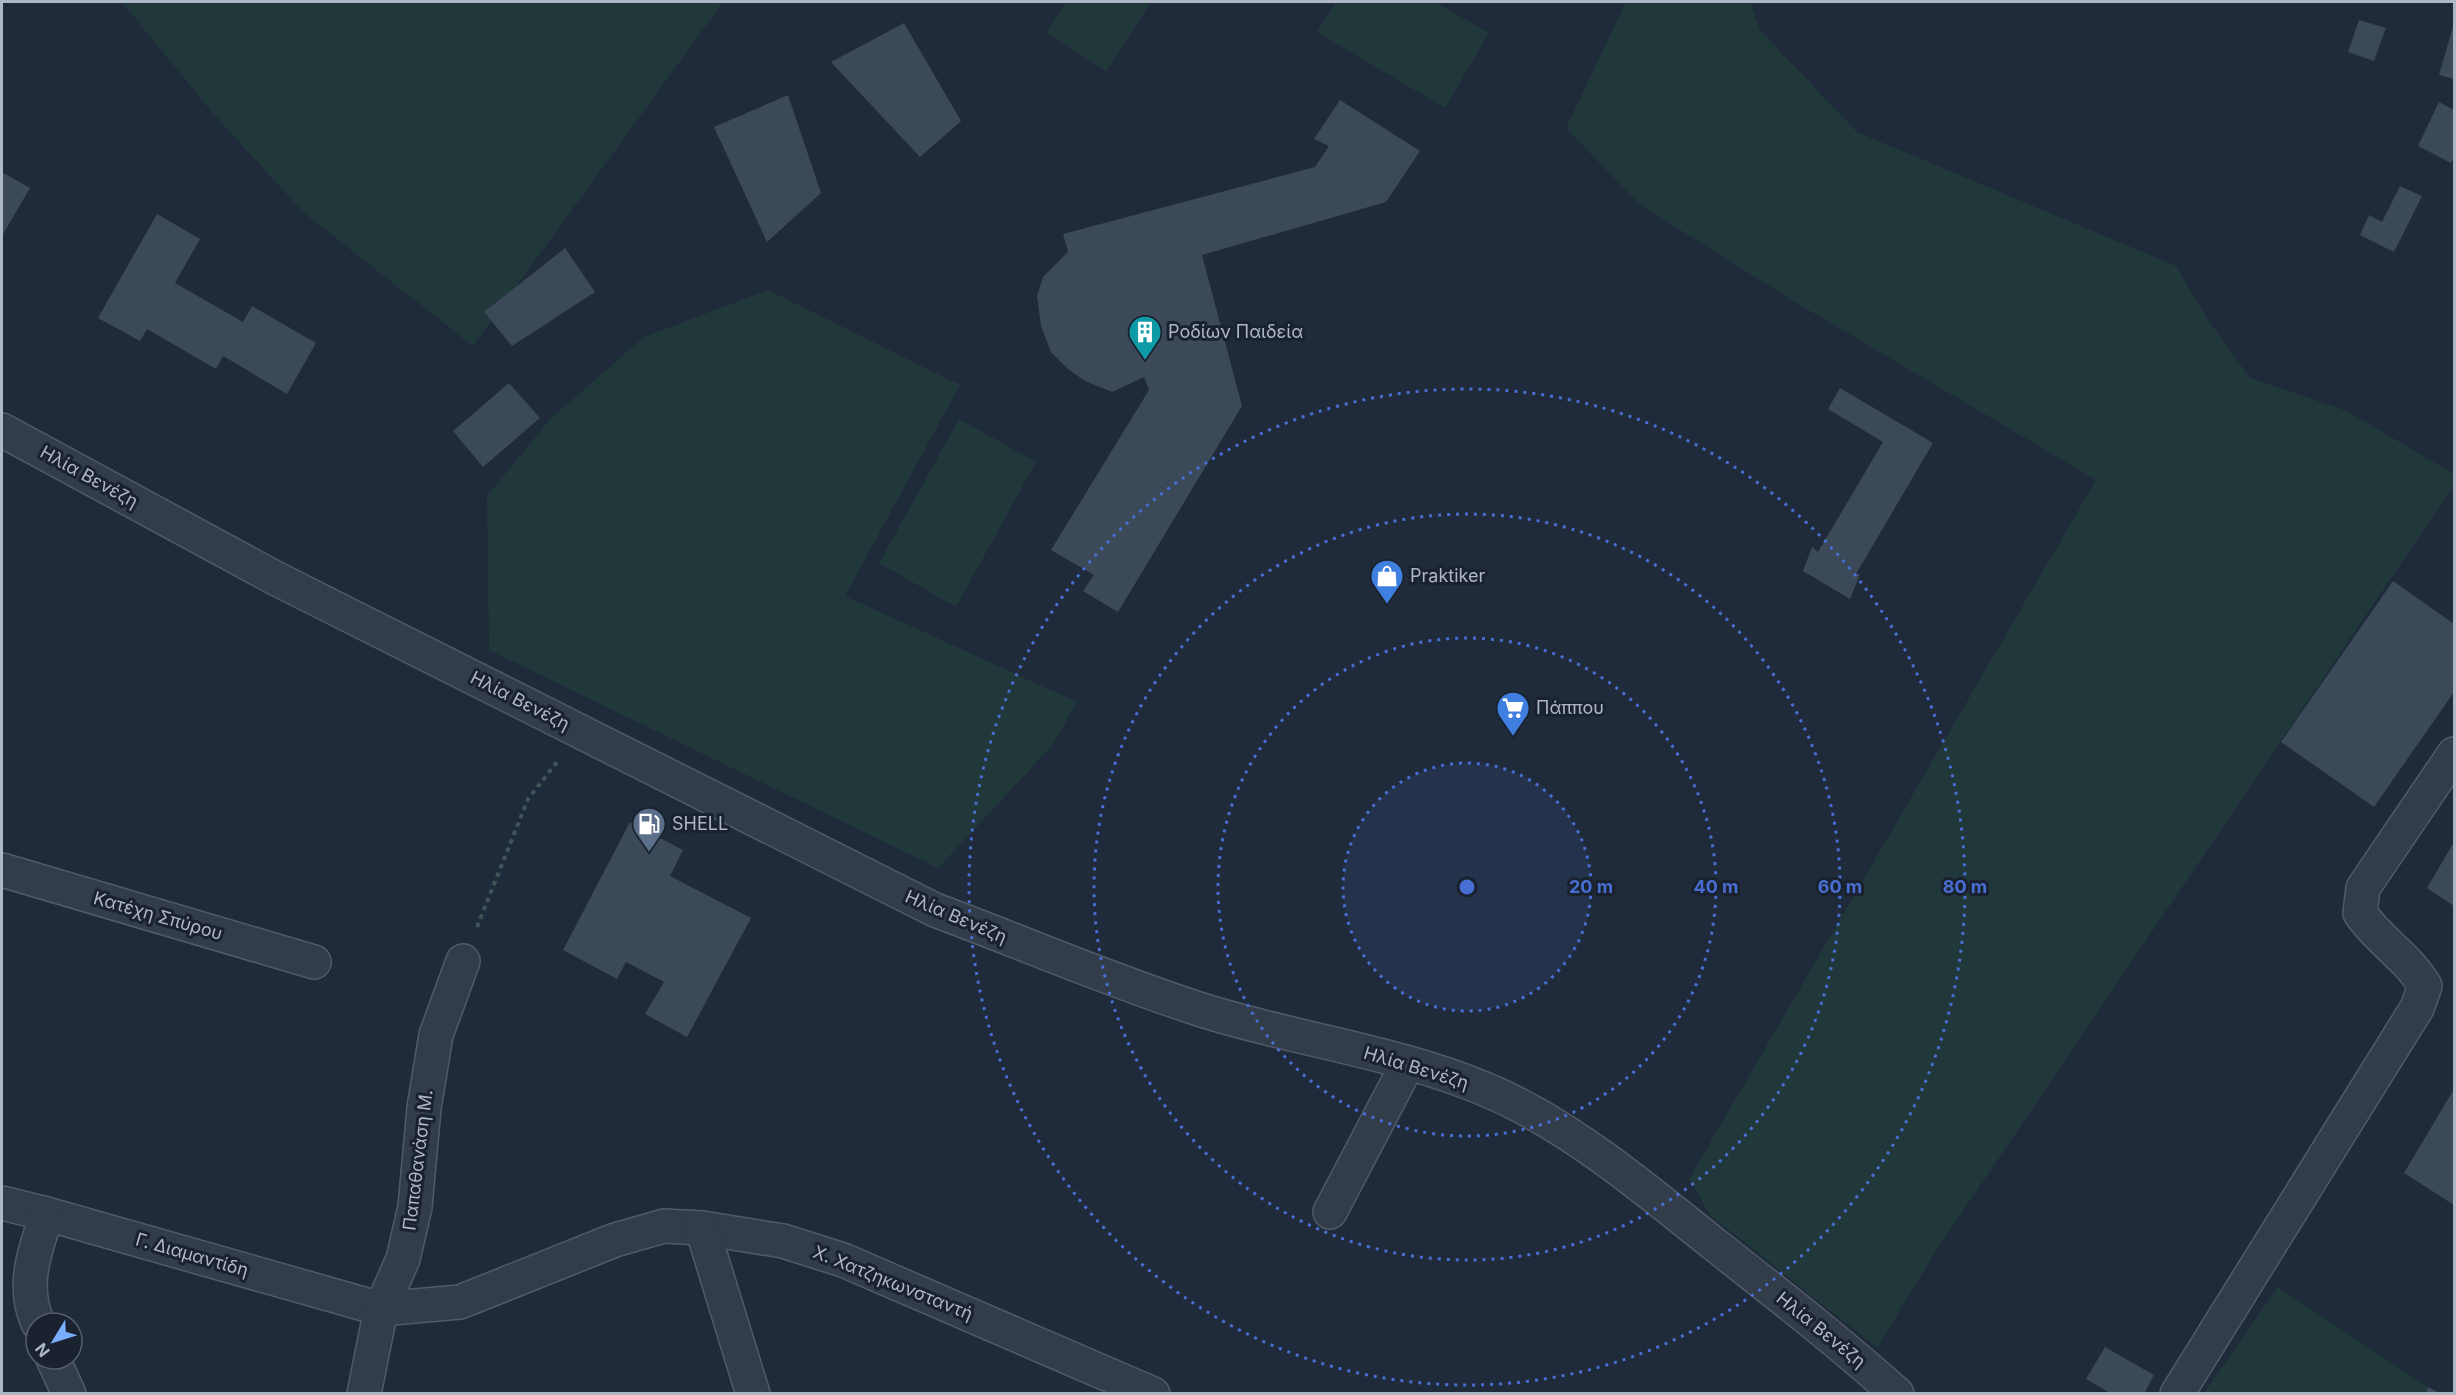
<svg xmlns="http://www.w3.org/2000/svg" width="2456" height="1395" font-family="Inter,sans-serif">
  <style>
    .green { fill: #21383b }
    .building { fill: #3b4959 }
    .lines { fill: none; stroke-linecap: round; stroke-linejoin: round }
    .minor-casing { stroke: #515a68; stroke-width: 36 }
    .path { stroke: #3f5558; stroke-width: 4; stroke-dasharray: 4.5 4.5; stroke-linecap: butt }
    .minor { stroke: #333d4a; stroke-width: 33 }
    .ring { fill: none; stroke: #486ed3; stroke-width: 3; stroke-dasharray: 3 6 }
    .labels { text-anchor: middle; stroke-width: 6; stroke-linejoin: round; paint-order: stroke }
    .poi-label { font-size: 18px; fill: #aeb7c6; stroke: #19222e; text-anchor: start }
    .street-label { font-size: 18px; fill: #aeb7c6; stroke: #19222e }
    .centre { fill: #486ed3; stroke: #19222e; stroke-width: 3 }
    .ring-label { font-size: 18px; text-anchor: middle; font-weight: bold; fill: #486ed3; stroke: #19222e; stroke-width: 6; stroke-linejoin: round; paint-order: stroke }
  </style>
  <rect width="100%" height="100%" fill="#1f2b3a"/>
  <!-- green -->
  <g class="green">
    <polygon points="122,2 723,2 473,346 304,213 210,110"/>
    <polygon points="1066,2 1151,2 1106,71 1046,32"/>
    <polygon points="1336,2 1435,2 1489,33 1445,108 1317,32"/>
    <polygon points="1626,2 1750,2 1760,30 1857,132 2176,266 2210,323 2250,378 2347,411 2454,474 2454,485 1934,1254 1877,1348 1710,1215 1689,1179 2096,480 1795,302 1639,204 1566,128"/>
    <polygon points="768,290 960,385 845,596 1077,702 1052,746 938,868 489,650 487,496 551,418 644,337"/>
    <polygon points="959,419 1036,462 956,607 879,563"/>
    <polygon points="2278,1287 2428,1387 2424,1393 2204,1393"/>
  </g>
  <!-- building -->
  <g class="building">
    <polygon points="2359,20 2386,28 2374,61 2348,52"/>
    <polygon points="904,23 961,121 920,157 831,62"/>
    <polygon points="2454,23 2454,79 2439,75"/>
    <polygon points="788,95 821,193 767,242 714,127"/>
    <polygon points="1340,100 1420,151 1386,202 1202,255 1242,406 1118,612 1083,591 1094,575 1051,550 1149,390 1144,377 1112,392 1085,381 1068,369 1051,352 1041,326 1037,296 1043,277 1068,252 1063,234 1315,167 1329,146 1314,139"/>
    <polygon points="2439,102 2454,110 2454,158 2451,163 2418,146"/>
    <polygon points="2,172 30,188 2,236"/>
    <polygon points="2400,186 2422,196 2394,252 2360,235 2369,215 2382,222"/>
    <polygon points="157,214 200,239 175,283 243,322 252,306 316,343 287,394 223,356 216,369 147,329 140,341 98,318"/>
    <polygon points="565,248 595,292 512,346 484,312"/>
    <polygon points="509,383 540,418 483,467 453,431"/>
    <polygon points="1840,388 1933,443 1856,574 1860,574 1850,599 1803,571 1812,547 1818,552 1883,442 1828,409"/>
    <polygon points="2393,581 2454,624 2454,692 2374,807 2281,742"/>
    <polygon points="630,822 683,850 670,876 751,918 687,1037 645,1014 664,982 626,962 617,979 563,950"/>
    <polygon points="2454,842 2454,906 2427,888"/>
    <polygon points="2454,1089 2454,1205 2404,1173"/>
    <polygon points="2105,1347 2154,1375 2144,1394 2112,1394 2086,1379"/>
    <polygon points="2428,1387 2441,1394 2425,1394"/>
  </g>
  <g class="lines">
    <!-- minor casing -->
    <g class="minor-casing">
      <g id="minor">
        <path d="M2 430 275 578 935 910C1024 943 1111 981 1202 1010 1306 1043 1419 1054 1517 1104 1589 1141 1651 1194 1714 1244 1776 1293 1838 1341 1897 1394"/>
        <polyline points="2,870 314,962"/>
        <polyline points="2,1203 47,1214 381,1309 460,1302 615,1240 664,1226 702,1228 783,1241 843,1260 1153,1394"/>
        <polyline points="1330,1212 1408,1063"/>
        <polyline points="702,1228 753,1394"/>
        <path d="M38 1323C21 1286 35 1250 47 1214"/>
        <polyline points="53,1359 69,1394"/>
        <polyline points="364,1394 381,1309 403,1259 415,1207 424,1108 436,1035 463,961"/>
        <path d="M2177 1394 2417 1008 2425 986C2407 956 2380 942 2360 913L2363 888 2454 754"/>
      </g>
    </g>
    <!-- path -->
    <polyline class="path" points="477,927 528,799 557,762"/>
    <!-- minor -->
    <use href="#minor" class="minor"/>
  </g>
  <!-- distance rings -->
  <circle cx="1467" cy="887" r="124" fill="#486ed3" fill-opacity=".12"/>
  <g class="ring">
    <circle cx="1467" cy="887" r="124"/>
    <circle cx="1467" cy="887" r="249"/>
    <circle cx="1467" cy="887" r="373"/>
    <circle cx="1467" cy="887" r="498"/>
  </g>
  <!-- icons -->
  <defs>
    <g id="building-pin" transform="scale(1.725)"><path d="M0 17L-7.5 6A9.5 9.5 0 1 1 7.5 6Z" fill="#0f9aa8" stroke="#19222e"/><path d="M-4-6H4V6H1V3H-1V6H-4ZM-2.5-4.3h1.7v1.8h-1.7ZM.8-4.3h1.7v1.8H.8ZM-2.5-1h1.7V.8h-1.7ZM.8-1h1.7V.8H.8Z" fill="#fff"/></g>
    <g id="shop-pin" transform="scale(1.725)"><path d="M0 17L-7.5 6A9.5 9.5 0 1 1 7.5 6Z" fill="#3f7fe0" stroke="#19222e"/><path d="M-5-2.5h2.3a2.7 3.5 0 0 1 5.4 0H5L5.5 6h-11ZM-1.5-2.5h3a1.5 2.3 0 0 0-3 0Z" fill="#fff"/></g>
    <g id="supermarket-pin" transform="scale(1.725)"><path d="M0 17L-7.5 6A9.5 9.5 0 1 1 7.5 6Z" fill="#3f7fe0" stroke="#19222e"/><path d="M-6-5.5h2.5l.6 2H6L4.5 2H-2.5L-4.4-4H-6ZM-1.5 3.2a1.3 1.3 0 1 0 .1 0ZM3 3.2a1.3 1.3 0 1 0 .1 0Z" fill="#fff"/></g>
    <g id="fuel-pin" transform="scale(1.725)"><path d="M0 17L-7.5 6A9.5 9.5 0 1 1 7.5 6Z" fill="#5c6f8a" stroke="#19222e"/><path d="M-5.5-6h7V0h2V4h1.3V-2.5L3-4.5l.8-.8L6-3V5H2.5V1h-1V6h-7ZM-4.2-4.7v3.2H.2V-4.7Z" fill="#fff"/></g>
  </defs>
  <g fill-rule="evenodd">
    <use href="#building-pin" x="1145" y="332"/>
    <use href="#shop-pin" x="1387" y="576"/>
    <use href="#supermarket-pin" x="1513" y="708"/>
    <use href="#fuel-pin" x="649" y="824"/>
  </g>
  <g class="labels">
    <!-- poi labels -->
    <g class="poi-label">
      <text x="1168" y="338">Ροδίων Παιδεία</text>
      <text x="1410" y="582">Praktiker</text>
      <text x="1536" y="714">Πάππου</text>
      <text x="672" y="830">SHELL</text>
    </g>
    <!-- street labels -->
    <g class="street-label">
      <text transform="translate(89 477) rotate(29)" y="6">Ηλία Βενέζη</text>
      <text transform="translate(520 701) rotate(27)" y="6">Ηλία Βενέζη</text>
      <text transform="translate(158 916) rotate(16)" y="6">Κατέχη Σπύρου</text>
      <text transform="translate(956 917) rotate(23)" y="6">Ηλία Βενέζη</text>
      <text transform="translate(1416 1068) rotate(17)" y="6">Ηλία Βενέζη</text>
      <text transform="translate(418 1160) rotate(-83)" y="6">Παπαθανάση Μ.</text>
      <text transform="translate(192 1255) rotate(16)" y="6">Γ. Διαμαντίδη</text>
      <text transform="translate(893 1283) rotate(22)" y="6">Χ. Χατζηκωνσταντή</text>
      <text transform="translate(1821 1330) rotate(39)" y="6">Ηλία Βενέζη</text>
    </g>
  </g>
  <circle cx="1467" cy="887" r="9" class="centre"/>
  <g class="ring-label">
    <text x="1591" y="893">20 m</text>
    <text x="1716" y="893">40 m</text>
    <text x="1840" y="893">60 m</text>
    <text x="1965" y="893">80 m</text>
  </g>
  <!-- border -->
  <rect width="2456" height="1395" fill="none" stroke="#aeb7c6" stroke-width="6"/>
  <!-- north arrow -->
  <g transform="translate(54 1341) rotate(232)"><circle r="28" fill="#19222e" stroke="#555e6b" stroke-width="1.5"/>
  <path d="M0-4.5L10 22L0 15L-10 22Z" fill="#7badfe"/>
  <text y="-9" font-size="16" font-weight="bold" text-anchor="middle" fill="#aeb7c6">N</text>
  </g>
</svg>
